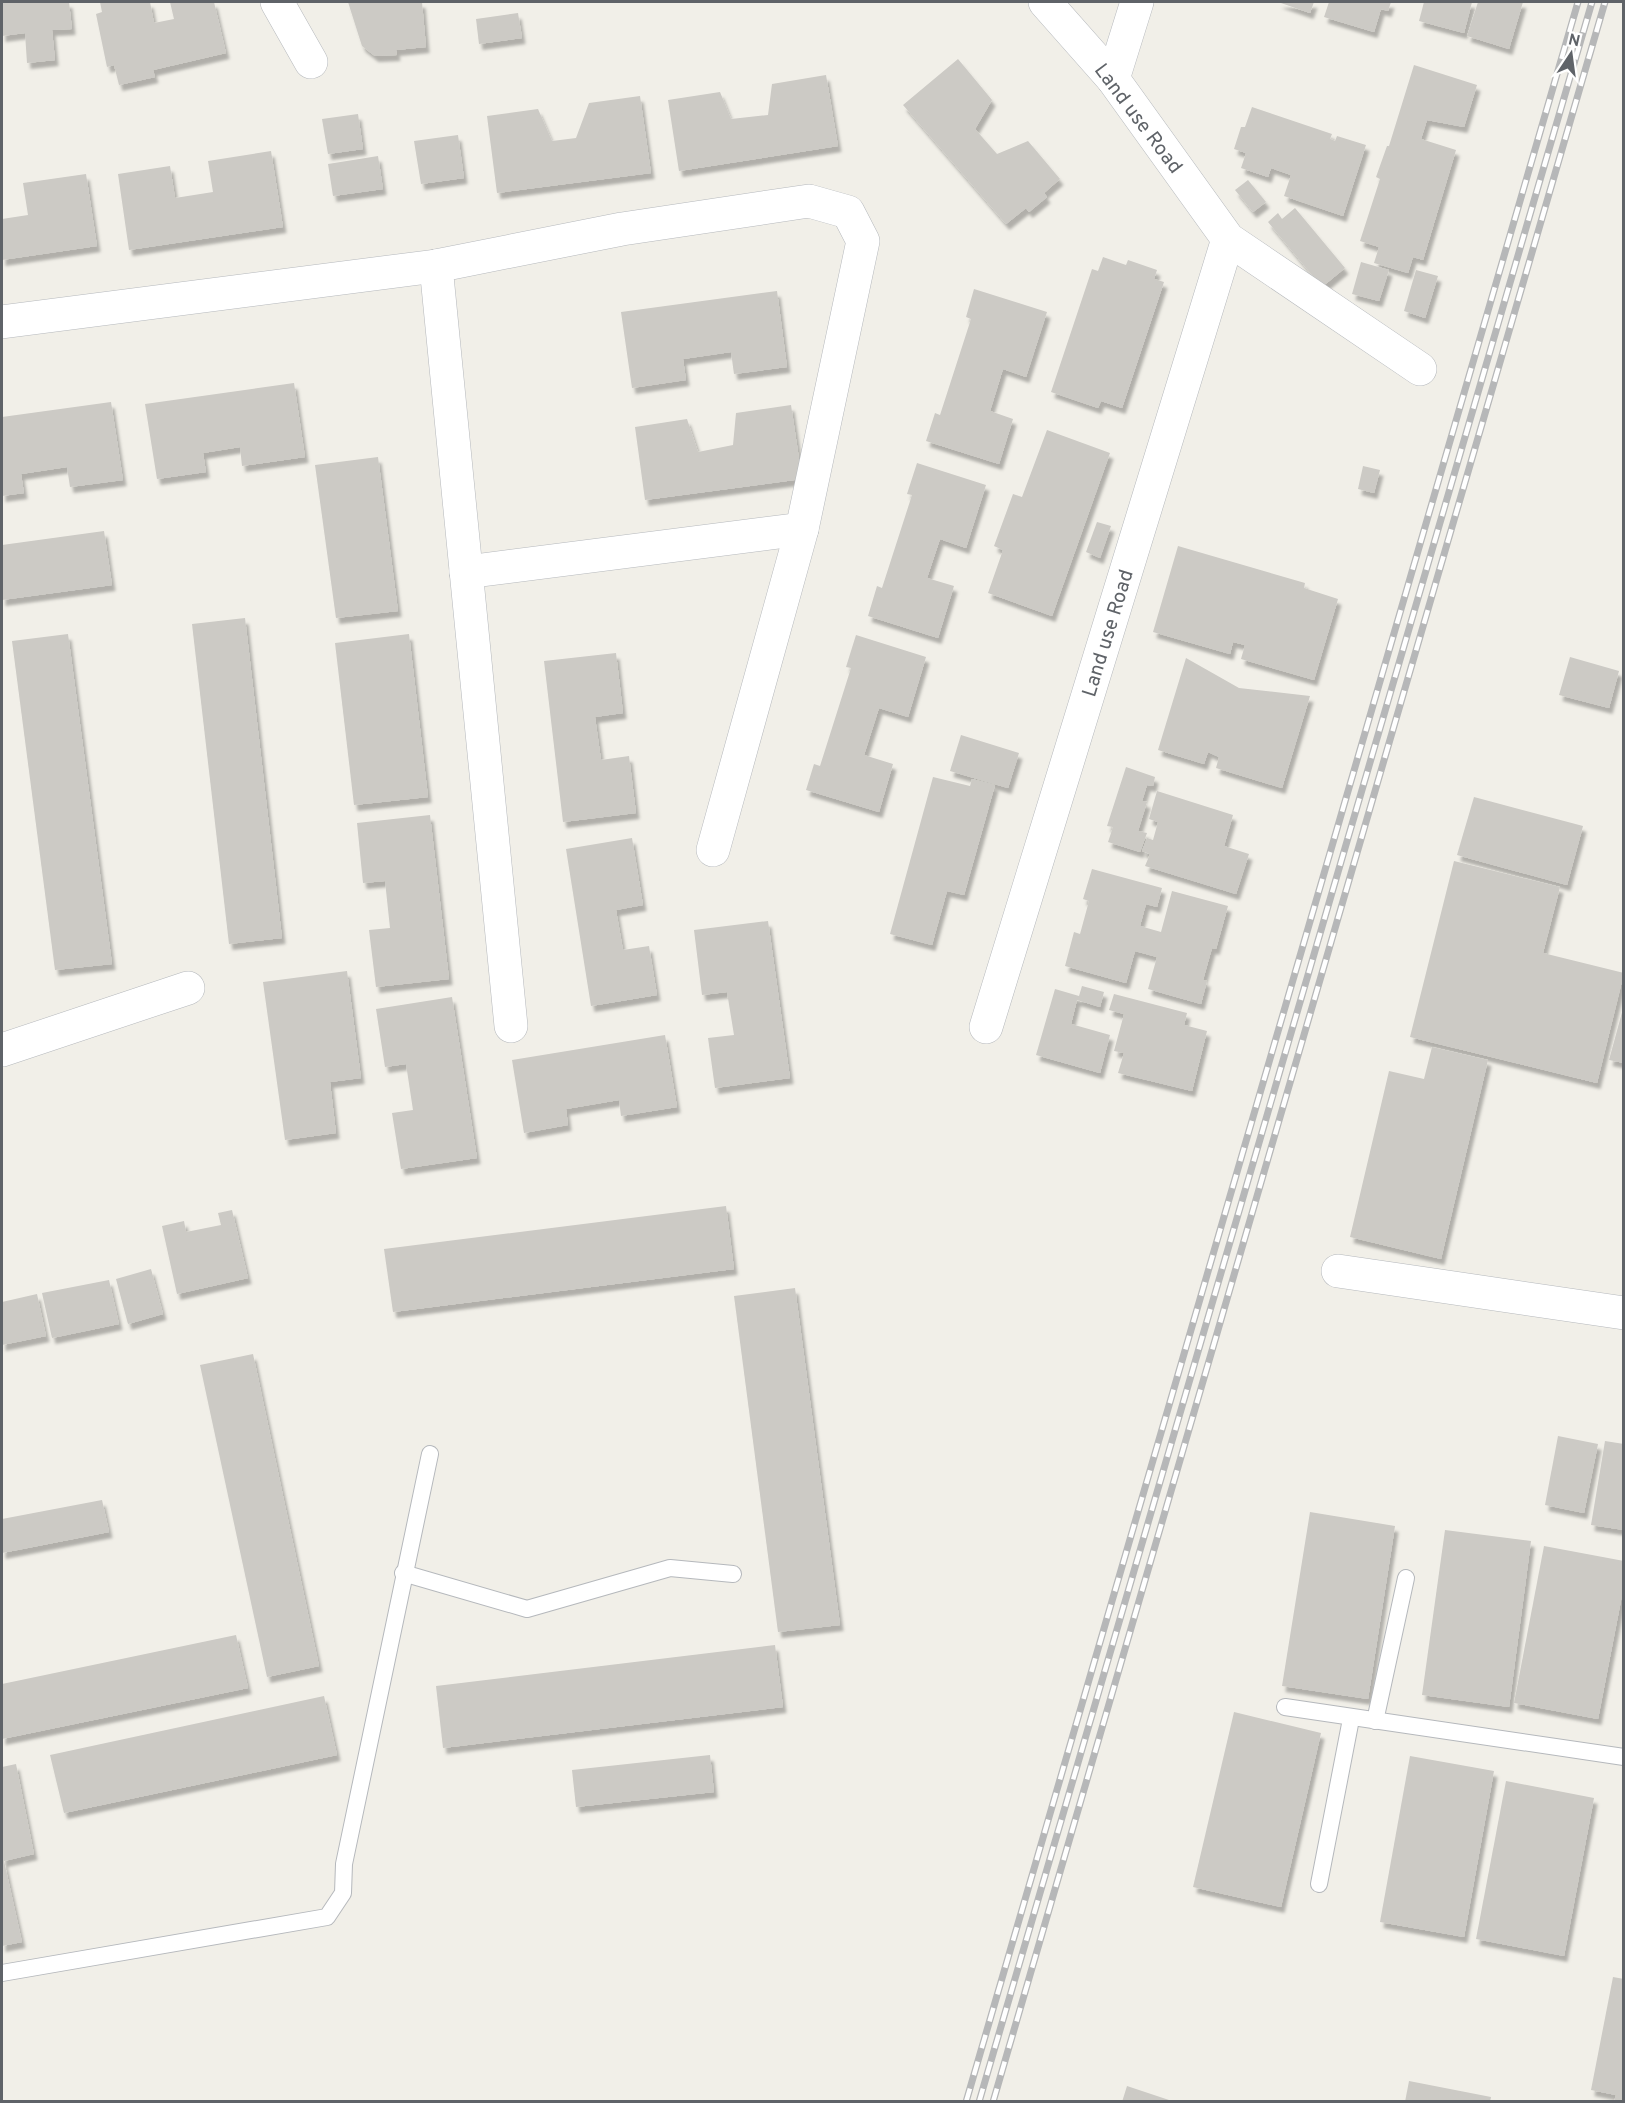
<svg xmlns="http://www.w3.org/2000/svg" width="1625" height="2103" font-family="Overpass,sans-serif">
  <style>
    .building { fill: #cccac5; filter: url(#shadow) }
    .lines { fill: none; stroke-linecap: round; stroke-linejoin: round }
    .service-casing { stroke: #b5b8bc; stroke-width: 18 }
    .minor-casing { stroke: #b5b8bc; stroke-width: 34 }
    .service { stroke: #fff; stroke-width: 16 }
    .minor { stroke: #fff; stroke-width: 33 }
    .rail-casing { stroke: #b6b7b8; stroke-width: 7 }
    .rail { stroke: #fff; stroke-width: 4.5; stroke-dasharray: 14; stroke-linecap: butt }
    .labels { text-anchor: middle; stroke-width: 4.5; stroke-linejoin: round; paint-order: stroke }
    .street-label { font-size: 20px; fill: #5f6368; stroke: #fff }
  </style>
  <defs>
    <filter id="shadow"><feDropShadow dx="3.5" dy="6" stdDeviation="1.5" flood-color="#0004"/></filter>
  </defs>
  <rect width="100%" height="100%" fill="#f1efe8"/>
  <!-- building -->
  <g class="building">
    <polygon points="2,2 69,2 72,29 52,30 55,60 27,63 25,33 2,36"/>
    <polygon points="100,2 150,2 154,23 174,19 170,2 214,2 226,53 153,70 155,77 119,85 114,65 107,67 96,14 102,12"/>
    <polygon points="348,2 422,2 426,47 396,50 397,55 375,56 362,46"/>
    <polygon points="1278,2 1314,2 1310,13"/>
    <polygon points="1329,2 1391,2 1388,11 1381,9 1374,32 1324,17"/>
    <polygon points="1424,2 1472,2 1464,33 1419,21"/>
    <polygon points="1478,2 1523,2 1509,49 1467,36"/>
    <polygon points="518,13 522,38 479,44 476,19"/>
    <polygon points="958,59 992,100 975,129 997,154 1028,141 1060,179 1044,193 1047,197 1029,212 1026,208 1006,224 903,105"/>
    <polygon points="1414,65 1477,85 1464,127 1427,120 1421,139 1456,150 1423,260 1413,257 1408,273 1374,263 1379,247 1360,241 1380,179 1376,177 1387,146 1389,146"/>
    <polygon points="826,75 838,146 679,171 668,100 720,92 731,119 768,115 772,84"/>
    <polygon points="640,96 651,173 497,193 487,116 538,109 552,141 576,138 589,103"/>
    <polygon points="1252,107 1332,134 1330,139 1335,141 1337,136 1366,145 1343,216 1284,196 1291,175 1271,168 1268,177 1241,168 1246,153 1234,149 1241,127 1245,127"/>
    <polygon points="358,114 363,149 328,154 322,119"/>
    <polygon points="458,135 464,178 421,184 414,141"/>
    <polygon points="271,151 283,227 129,250 118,174 170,166 175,198 213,192 208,161"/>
    <polygon points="378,156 383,189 333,196 328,164"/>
    <polygon points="86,174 97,246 2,260 2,219 28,215 23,183"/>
    <polygon points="1248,180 1266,202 1253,212 1235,190"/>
    <polygon points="1295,208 1345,268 1322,287 1268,222 1278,213 1282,219"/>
    <polygon points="1103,257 1126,265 1128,260 1157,270 1154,279 1164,282 1122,408 1101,401 1098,408 1051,392 1092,269 1098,271"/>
    <polygon points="1361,262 1389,270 1379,301 1352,294"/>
    <polygon points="1416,270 1438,276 1425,318 1404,311"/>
    <polygon points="974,289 1047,312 1026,377 1003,369 990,411 1013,419 999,464 926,441 935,413 940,415 971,319 966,317"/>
    <polygon points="777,291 787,367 734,374 731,352 683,359 686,380 632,388 621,312"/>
    <polygon points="294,383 305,457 242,466 240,447 203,453 206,472 157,479 145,404"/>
    <polygon points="111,402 123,480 70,487 67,467 21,474 24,493 2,496 2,417"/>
    <polygon points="791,405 802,479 645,500 635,427 687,419 698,452 733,445 736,413"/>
    <polygon points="1047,430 1110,453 1052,616 988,593 1003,550 994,546 1013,494 1022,497"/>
    <polygon points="378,457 398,611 336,618 315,465"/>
    <polygon points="917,463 986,485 966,548 940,539 927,578 954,586 938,638 868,616 877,586 882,588 912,495 907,494"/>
    <polygon points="1363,466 1380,470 1374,493 1358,489"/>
    <polygon points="1097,522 1111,526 1100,558 1086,552"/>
    <polygon points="104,531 112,585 2,600 2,545"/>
    <polygon points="1178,546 1305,583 1304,588 1338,599 1314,680 1241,659 1245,645 1233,642 1230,654 1153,632"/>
    <polygon points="245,618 282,938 229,944 192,624"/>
    <polygon points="68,634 112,964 55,970 12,641"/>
    <polygon points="409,634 428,797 354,805 335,643"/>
    <polygon points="856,635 926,657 908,717 879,708 864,755 893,764 879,812 806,790 814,764 820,766 851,668 846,667"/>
    <polygon points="616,653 623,713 595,717 601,760 629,756 636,813 563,822 544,661"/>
    <polygon points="1570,657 1619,671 1609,708 1559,695"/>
    <polygon points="1186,658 1239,688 1310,696 1282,788 1216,768 1219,757 1208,752 1204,764 1158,750"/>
    <polygon points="961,735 1019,753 1008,788 950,771"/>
    <polygon points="1126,767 1155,777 1153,786 1147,785 1142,801 1147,802 1138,831 1147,833 1140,852 1108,842 1113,827 1107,826"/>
    <polygon points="933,777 970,786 972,779 995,785 964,895 947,891 932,945 890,934"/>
    <polygon points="1157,791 1233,815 1224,846 1249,854 1236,894 1145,866 1150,854 1142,851 1147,838 1153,840 1158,822 1149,819"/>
    <polygon points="1474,797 1583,826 1567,885 1457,855"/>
    <polygon points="430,815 449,979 376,987 369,930 390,928 385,881 363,883 357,823"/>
    <polygon points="632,838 643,905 616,910 623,950 649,946 657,995 591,1006 566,849"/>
    <polygon points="1454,861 1560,887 1543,953 1624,973 1597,1083 1410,1037"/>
    <polygon points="1092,869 1162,888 1157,907 1146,904 1140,926 1161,932 1172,891 1228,906 1216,949 1212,948 1203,980 1207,981 1201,1004 1148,989 1157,957 1135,951 1126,983 1065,966 1074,932 1080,934 1089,901 1083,899"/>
    <polygon points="768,921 790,1078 715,1088 708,1038 734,1035 727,992 702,995 694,930"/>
    <polygon points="347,971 361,1078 330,1082 336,1133 285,1140 263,982"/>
    <polygon points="1082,986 1104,992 1100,1007 1077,1000 1071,1024 1110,1035 1100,1073 1036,1055 1055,989 1079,996"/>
    <polygon points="1114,994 1187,1013 1184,1025 1207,1031 1192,1091 1118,1073 1124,1053 1114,1051 1124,1014 1109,1010"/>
    <polygon points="452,997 477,1158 401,1169 392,1113 413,1110 406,1064 385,1067 376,1009"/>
    <polygon points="1624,1005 1624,1063 1609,1060"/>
    <polygon points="665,1035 677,1107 621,1116 619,1100 566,1109 568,1125 524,1133 512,1060"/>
    <polygon points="1432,1047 1488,1060 1441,1259 1350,1237 1389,1071 1424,1079"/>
    <polygon points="726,1206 734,1269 393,1312 384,1249"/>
    <polygon points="232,1210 248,1278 177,1294 162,1226 184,1221 186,1232 221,1225 218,1213"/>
    <polygon points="151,1269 163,1314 128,1324 116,1279"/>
    <polygon points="109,1280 119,1324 52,1338 42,1293"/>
    <polygon points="795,1288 840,1625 778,1632 734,1296"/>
    <polygon points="37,1294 46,1336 2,1345 2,1302"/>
    <polygon points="253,1354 319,1666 267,1677 200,1365"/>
    <polygon points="1558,1436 1598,1444 1584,1513 1545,1505"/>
    <polygon points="1605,1441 1624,1444 1624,1530 1591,1525"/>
    <polygon points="102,1500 109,1532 2,1553 2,1519"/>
    <polygon points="1310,1512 1395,1526 1368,1699 1282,1686"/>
    <polygon points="1445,1530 1531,1541 1509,1707 1422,1695"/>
    <polygon points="1544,1546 1624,1561 1624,1585 1598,1719 1514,1703"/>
    <polygon points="236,1635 248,1688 2,1739 2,1684"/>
    <polygon points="775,1645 783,1707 443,1748 436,1686"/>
    <polygon points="324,1696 337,1755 64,1813 50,1755"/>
    <polygon points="1234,1712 1321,1733 1281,1907 1193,1887"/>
    <polygon points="710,1755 714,1792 576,1807 572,1770"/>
    <polygon points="1410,1756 1494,1771 1464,1937 1380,1922"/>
    <polygon points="16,1764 34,1854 4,1861 22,1942 2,1946 2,1767"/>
    <polygon points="1506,1781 1594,1798 1564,1956 1476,1939"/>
    <polygon points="1613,1977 1624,1979 1624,2102 1614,2102 1616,2095 1591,2090"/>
    <polygon points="1409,2081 1491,2097 1490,2102 1405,2102"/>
    <polygon points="1127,2086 1172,2101 1172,2102 1122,2102"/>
  </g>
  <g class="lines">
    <!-- service casing -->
    <g class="service-casing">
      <g id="service">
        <polyline points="403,1573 527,1609 670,1568 733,1574"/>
        <polyline points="1285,1707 1624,1757"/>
        <polyline points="1375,1721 1406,1578"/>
        <polyline points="1319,1884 1351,1719"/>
        <polyline points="2,1973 327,1917 343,1893 344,1864 430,1454"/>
      </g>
    </g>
    <!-- minor casing -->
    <g class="minor-casing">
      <g id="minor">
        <polyline points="277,2 311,62"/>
        <polyline points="1045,2 1113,79 1228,239 1420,369"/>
        <polyline points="1113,79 1137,2"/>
        <polyline points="436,266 511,1026"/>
        <polyline points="2,322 436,266 622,229 809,201 848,212 863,241 802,529 713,850"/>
        <polyline points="466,572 802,529"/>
        <polyline points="986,1027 1228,239"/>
        <polyline points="2,1050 188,988"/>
        <polyline points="1338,1271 1624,1313"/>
      </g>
    </g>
    <!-- service -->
    <use href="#service" class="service"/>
    <!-- minor -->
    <use href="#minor" class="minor"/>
    <!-- rail casing -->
    <g class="rail-casing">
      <g id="rail">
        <polyline points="966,2102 1578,2"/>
        <polyline points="979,2102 1592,2"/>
        <polyline points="993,2102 1605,2"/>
      </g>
    </g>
    <!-- rail -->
    <use href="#rail" class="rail"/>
  </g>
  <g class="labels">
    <!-- street labels -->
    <g class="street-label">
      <text transform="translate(1139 118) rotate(53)" y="7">Land use Road</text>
      <text transform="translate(1107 633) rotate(-73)" y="7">Land use Road</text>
    </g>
  </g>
  <!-- border -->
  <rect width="1625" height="2103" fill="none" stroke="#5f6368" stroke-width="6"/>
  <!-- north arrow -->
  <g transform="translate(1571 54) rotate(13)" stroke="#ffffff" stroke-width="4.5" paint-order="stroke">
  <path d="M0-4.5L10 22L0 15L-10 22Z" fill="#5f6368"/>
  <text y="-9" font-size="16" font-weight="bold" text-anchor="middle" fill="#5f6368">N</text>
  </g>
</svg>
